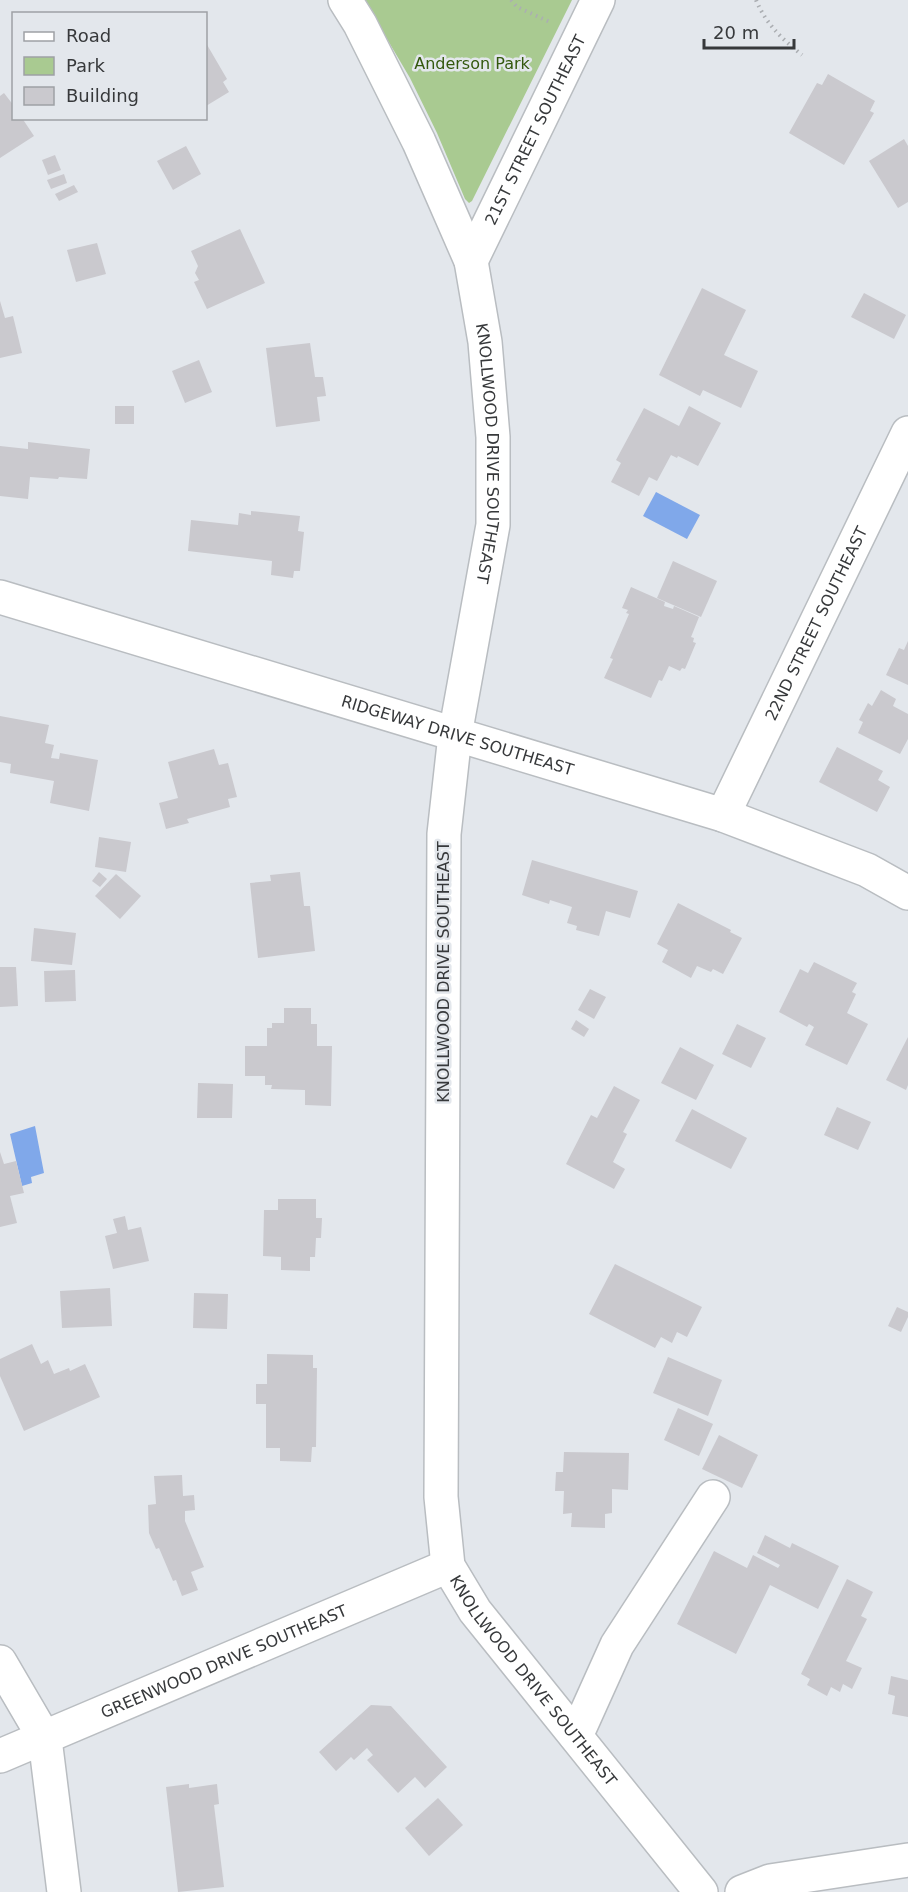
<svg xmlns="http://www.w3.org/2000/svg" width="908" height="1892" font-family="'DejaVu Sans',sans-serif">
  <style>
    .green { fill: #a9ca91 }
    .water { fill: #80a8ea }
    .building { fill: #cac9ce }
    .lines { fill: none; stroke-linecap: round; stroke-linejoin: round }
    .minor-casing { stroke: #b9bdc1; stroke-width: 36 }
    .path { stroke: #abaeb2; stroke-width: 4; stroke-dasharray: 1.5 4.5; stroke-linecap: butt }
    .minor { stroke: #fff; stroke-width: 33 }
    .labels { text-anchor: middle; stroke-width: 5; stroke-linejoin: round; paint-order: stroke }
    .park-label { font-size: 16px; fill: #33580d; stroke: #e3e7ec }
    .street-label { font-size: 16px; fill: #37393b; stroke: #e3e7ec }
  </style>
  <rect width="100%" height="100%" fill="#e3e7ec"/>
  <!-- green -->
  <polygon class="green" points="364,0 572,0 472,201 469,203 465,199 437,133 410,78"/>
  <!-- water -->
  <g class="water">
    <polygon points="656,492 700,515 687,539 643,516"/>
    <polygon points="35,1126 44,1173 31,1177 32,1183 22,1186 10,1134"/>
  </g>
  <!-- building -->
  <g class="building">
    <polygon points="206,43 227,79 223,82 229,92 206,106"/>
    <polygon points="828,74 875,101 870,111 874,113 844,165 789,133 817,83 822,85"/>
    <polygon points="4,93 14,106 14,118 22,118 34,136 0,158 0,96"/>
    <polygon points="904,139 908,146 908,202 898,208 869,161"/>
    <polygon points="186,146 201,174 173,190 157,161"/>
    <polygon points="55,155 61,170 48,175 42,160"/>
    <polygon points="64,174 67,183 51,189 47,180"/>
    <polygon points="74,185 78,192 59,201 55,194"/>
    <polygon points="240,229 265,283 207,309 194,282 199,280 195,273 198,266 191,251"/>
    <polygon points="97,243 106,274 76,282 67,250"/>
    <polygon points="702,288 746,310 724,355 758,371 741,408 703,390 700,396 659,375"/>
    <polygon points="864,293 906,315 894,339 851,317"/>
    <polygon points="0,301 5,318 13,316 22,353 0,358"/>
    <polygon points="310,343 315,377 323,377 326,396 317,397 320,421 276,427 266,348"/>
    <polygon points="199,360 212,392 185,403 172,371"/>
    <rect x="115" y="406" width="19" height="18"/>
    <polygon points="689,406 721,423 698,466 678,456 677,458 671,455 657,481 649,477 639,496 611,482 621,463 616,460 644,408 679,426"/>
    <polygon points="28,442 90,449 87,479 59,477 58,479 30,477 28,499 0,496 0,446 28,449"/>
    <polygon points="251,511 300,516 298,531 304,532 300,571 294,571 293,578 271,575 272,561 188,551 191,520 238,525 239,513 251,515"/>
    <polygon points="673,561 717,581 701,617 657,598"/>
    <polygon points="631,587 665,602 664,606 673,609 674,606 699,617 691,637 694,638 693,642 696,643 685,669 682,668 680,671 669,666 662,681 659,680 651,698 604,678 613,659 610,658 629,614 626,613 628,610 622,608"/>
    <polygon points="908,641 908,685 886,675 899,648 904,650"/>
    <polygon points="881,690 896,699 893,706 908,714 908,739 900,754 858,733 863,722 859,720 868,703 872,706"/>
    <polygon points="0,716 49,725 45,743 54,745 51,758 59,759 60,753 98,760 89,811 50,803 54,781 10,773 11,764 0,762"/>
    <polygon points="837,747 883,771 878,780 890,787 877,812 819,782"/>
    <polygon points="214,749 219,765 228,763 237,797 228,799 230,807 187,819 189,823 166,829 159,803 178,798 168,762"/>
    <polygon points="99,837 131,842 126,872 95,867"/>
    <polygon points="532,860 638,891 630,918 606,911 599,936 576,930 577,926 567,923 572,907 550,900 549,904 522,895"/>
    <polygon points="99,872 107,879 100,887 92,881"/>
    <polygon points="300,872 304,906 310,906 315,951 258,958 250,883 271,881 270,875"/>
    <polygon points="116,874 141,896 120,919 95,896"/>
    <polygon points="678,903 731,930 730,932 742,938 723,974 713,969 711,972 697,966 691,978 662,962 668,950 657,944"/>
    <polygon points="34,928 76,933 72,965 31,961"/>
    <polygon points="814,962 857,983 852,992 856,994 847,1013 868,1024 847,1065 805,1045 814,1027 809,1024 807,1027 779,1012 800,969 808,973"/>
    <polygon points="0,967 16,967 18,1006 0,1007"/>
    <polygon points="75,970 76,1001 45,1002 44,971"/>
    <polygon points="590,989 606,997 594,1019 578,1010"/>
    <polygon points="284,1008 311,1008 311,1024 317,1024 317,1046 332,1046 331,1106 305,1105 305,1090 271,1089 272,1085 265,1085 265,1076 245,1076 245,1046 267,1046 267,1028 272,1028 272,1023 284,1023"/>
    <polygon points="576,1020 589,1029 584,1037 571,1029"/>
    <polygon points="737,1024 766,1038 751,1068 722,1054"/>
    <polygon points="908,1037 908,1085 906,1090 886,1080"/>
    <polygon points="680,1047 714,1065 696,1100 661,1083"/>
    <polygon points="198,1083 233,1084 232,1118 197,1118"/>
    <polygon points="614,1086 640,1100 623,1132 627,1134 613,1162 625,1169 614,1189 566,1164 591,1115 597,1118"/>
    <polygon points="837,1107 871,1122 858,1150 824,1135"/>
    <polygon points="692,1109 747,1138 731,1169 675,1141"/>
    <polygon points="0,1152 4,1164 16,1161 24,1193 10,1196 17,1223 0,1227"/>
    <polygon points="278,1199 316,1199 316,1218 322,1218 321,1238 316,1238 315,1257 310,1257 310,1271 281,1270 281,1257 263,1256 264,1210 278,1210"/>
    <polygon points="125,1216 128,1230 141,1227 149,1261 113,1269 105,1236 117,1233 113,1219"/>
    <polygon points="615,1264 702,1307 687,1337 677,1332 672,1343 661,1337 655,1348 589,1314"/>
    <polygon points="110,1288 112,1326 62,1328 60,1291"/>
    <polygon points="194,1293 228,1294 227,1329 193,1328"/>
    <polygon points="897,1307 908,1312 908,1317 901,1332 888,1326"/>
    <polygon points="32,1344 41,1364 48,1360 54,1374 69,1368 70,1371 85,1364 100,1397 24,1431 0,1376 0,1359"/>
    <polygon points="267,1354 313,1355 313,1368 317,1368 316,1447 312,1447 311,1462 280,1461 280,1448 266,1448 266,1404 256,1404 256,1384 267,1384"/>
    <polygon points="668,1357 722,1380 708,1416 653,1393"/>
    <polygon points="678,1408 713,1424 699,1456 664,1440"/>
    <polygon points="719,1435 758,1455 742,1488 702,1469"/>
    <polygon points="564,1452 629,1453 628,1490 612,1489 612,1513 605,1514 605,1528 571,1527 572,1513 563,1514 564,1491 555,1491 556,1472 563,1472"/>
    <polygon points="182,1475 183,1496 194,1495 195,1510 185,1511 185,1521 204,1567 191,1572 198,1590 182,1596 176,1580 173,1581 159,1548 156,1549 149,1533 148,1505 156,1504 154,1476"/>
    <polygon points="765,1535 790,1548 792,1543 839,1566 818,1609 770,1585 736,1654 677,1624 714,1551 747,1568 753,1555 778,1568 780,1565 757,1553"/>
    <polygon points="847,1579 873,1592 861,1616 867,1619 846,1661 862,1668 852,1689 843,1684 840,1692 831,1687 827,1696 807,1685 810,1679 801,1674"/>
    <polygon points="891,1676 908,1680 908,1717 892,1714 895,1696 888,1694"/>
    <polygon points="371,1705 391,1706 447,1767 425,1788 415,1777 398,1793 367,1760 373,1755 367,1748 354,1760 351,1757 336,1771 319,1752"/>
    <polygon points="189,1784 189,1788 217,1784 219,1804 214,1805 224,1887 178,1892 166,1787"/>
    <polygon points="438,1798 463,1825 429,1856 405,1828"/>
  </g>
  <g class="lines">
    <!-- minor casing -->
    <g class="minor-casing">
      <g id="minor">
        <path id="s1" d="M345 0 360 24 419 142 471 261 485 342 493 437V525L455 735 444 834 441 1497 448 1566 475 1611 701 1892"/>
        <path id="s2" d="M471 261 598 0"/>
        <path id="s3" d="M0 597 723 815 867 870 908 893"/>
        <path id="s4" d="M723 815 908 433"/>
        <polyline points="0,1662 45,1739 64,1892"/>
        <polyline points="576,1736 617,1645 713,1497"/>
        <path id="s5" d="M0 1756 448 1566"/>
        <polyline points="742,1892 770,1881 908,1860"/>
      </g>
    </g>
    <!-- path -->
    <g class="path">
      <polyline points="511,0 517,7 552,23"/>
      <path d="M756 0C766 24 782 39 802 55"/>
    </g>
    <!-- minor -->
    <use href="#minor" class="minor"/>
  </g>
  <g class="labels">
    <!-- park labels -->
    <g class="park-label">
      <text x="472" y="69">Anderson Park</text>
    </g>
    <!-- street labels -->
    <g class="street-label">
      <text dy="6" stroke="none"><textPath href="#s2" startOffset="146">21ST STREET SOUTHEAST</textPath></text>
      <text dy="6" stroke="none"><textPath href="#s1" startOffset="484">KNOLLWOOD DRIVE SOUTHEAST</textPath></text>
      <text dy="6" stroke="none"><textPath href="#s4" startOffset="213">22ND STREET SOUTHEAST</textPath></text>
      <text dy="6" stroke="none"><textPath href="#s3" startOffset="478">RIDGEWAY DRIVE SOUTHEAST</textPath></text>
      <text transform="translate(443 972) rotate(-90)" y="6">KNOLLWOOD DRIVE SOUTHEAST</text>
      <text dy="6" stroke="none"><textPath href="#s5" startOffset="243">GREENWOOD DRIVE SOUTHEAST</textPath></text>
      <text dy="6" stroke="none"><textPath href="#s1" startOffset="1744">KNOLLWOOD DRIVE SOUTHEAST</textPath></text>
    </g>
  </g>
  <!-- legend -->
  <rect x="12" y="12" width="195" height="108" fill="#e3e7ec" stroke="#9ea1a5" stroke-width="1.5"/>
  <rect x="24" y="32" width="30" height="9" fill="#ffffff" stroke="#9ea1a5" stroke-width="1.5"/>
  <text x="66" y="42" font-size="18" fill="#37393b">Road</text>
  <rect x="24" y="57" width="30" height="18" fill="#a9ca91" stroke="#9ea1a5" stroke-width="1.5"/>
  <text x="66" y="72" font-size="18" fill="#37393b">Park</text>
  <rect x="24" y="87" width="30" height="18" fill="#cac9ce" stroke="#9ea1a5" stroke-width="1.5"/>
  <text x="66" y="102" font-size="18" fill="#37393b">Building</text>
  <!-- scale -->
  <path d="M704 39v9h90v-9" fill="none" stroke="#37393b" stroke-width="3"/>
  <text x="713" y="39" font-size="18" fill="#37393b" stroke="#e3e7ec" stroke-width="4.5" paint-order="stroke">20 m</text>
</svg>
